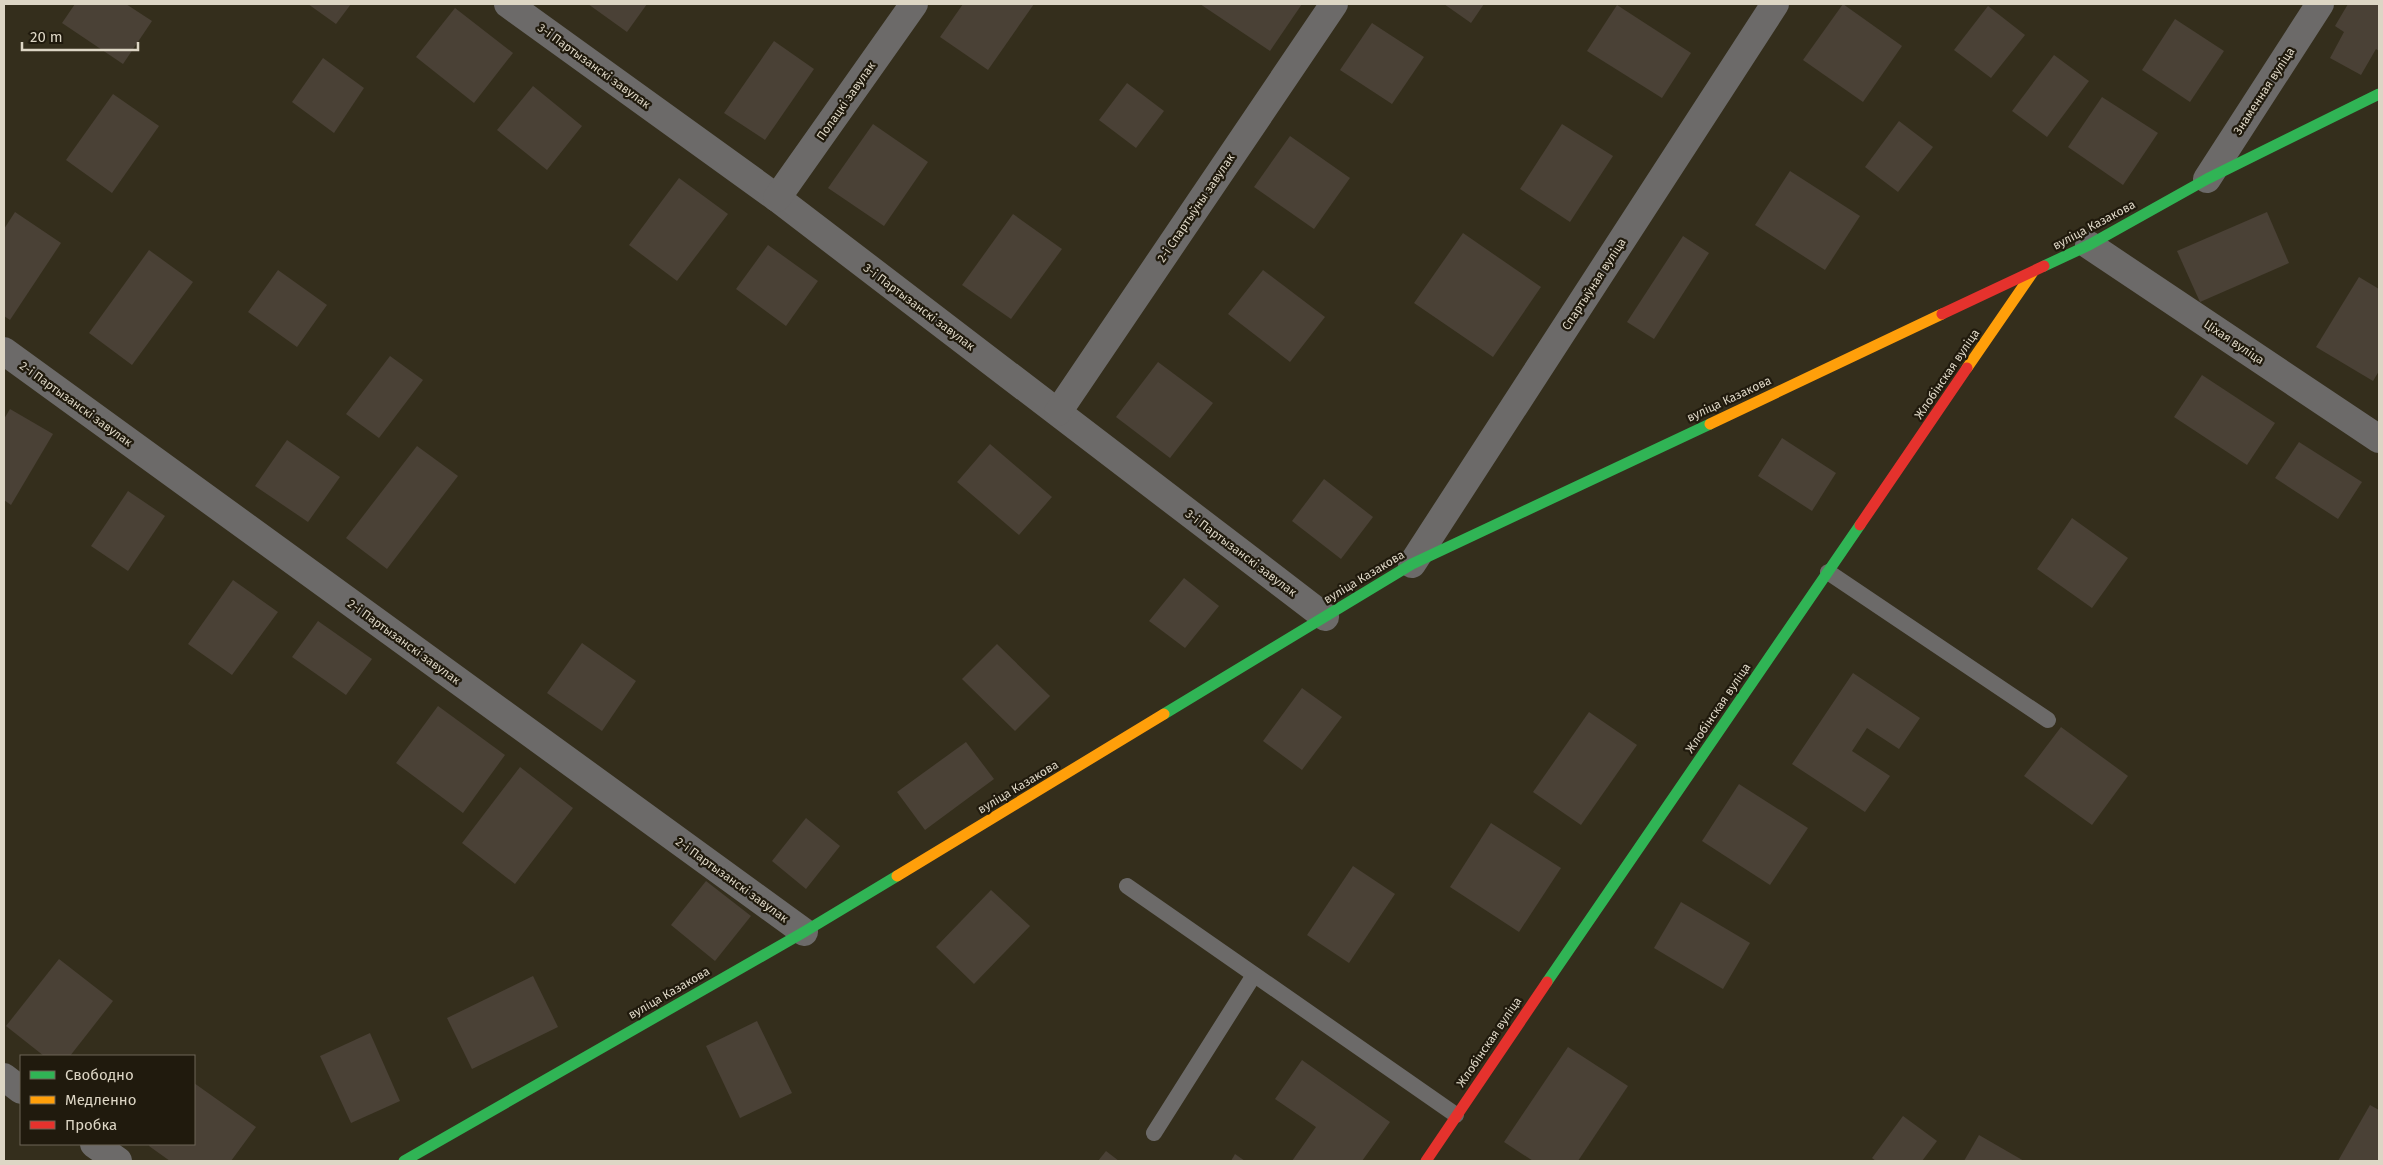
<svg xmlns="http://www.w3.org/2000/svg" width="2383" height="1165" font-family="'Fira Sans',sans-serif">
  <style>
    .building { fill: #4a4136 }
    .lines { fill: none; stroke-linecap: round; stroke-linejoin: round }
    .lane { stroke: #6c6a69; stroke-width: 16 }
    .street { stroke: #6c6a69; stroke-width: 28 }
    .fast { stroke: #30b455; stroke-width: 11 }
    .slow { stroke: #ff9f0a; stroke-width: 11 }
    .jam { stroke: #e5322d; stroke-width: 11 }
    .labels { text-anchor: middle; stroke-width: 4.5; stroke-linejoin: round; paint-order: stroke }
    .street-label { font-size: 12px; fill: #ddd6c5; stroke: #201a0d }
  </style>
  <rect width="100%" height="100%" fill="#342e1c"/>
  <!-- building -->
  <g class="building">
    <polygon points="75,4 126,4 152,21 123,64 62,23"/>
    <polygon points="308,4 351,4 336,24"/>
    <polygon points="588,4 647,4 627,32"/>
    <polygon points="963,4 1034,4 988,70 940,37"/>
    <polygon points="1200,4 1302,4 1270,51"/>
    <polygon points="1444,4 1484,4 1471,23"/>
    <polygon points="1843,4 1902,46 1863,102 1803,60"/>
    <polygon points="2348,4 2379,4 2379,51 2376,49 2361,75 2330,58 2344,32 2335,26"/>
    <polygon points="1617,5 1691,53 1662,98 1587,51"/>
    <polygon points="1988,6 2025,35 1991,78 1954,50"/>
    <polygon points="455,8 513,53 474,103 416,57"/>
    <polygon points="2175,19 2224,51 2190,102 2142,70"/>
    <polygon points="1372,23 1424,57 1392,104 1340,70"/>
    <polygon points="774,41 814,69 765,140 724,113"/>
    <polygon points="2054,55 2089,81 2047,137 2012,111"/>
    <polygon points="323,58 364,88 334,133 292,102"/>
    <polygon points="1127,83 1164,111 1136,148 1099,120"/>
    <polygon points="533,86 582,126 547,170 497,130"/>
    <polygon points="113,94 159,126 112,193 66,160"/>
    <polygon points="2102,97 2158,133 2123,185 2068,147"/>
    <polygon points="1899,121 1933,147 1898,192 1865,167"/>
    <polygon points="873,124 928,162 884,226 828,188"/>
    <polygon points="1562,124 1613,156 1570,222 1520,189"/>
    <polygon points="1290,136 1350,178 1314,229 1254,187"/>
    <polygon points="1790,171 1860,216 1825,270 1755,225"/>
    <polygon points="679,178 728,214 677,281 629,245"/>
    <polygon points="15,212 61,243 10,320 4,316 4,229"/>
    <polygon points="2267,212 2289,263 2200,302 2177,251"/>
    <polygon points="1013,214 1062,249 1011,319 962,285"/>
    <polygon points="1463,233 1541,287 1493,357 1414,303"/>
    <polygon points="1683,236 1709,253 1654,339 1627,322"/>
    <polygon points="768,245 818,281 786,326 736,289"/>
    <polygon points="149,250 193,282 132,365 89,333"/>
    <polygon points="278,270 327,305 297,347 248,312"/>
    <polygon points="1263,270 1325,317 1290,362 1228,314"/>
    <polygon points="2359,277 2379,289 2379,371 2373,381 2316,347"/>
    <polygon points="390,356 423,380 379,438 346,414"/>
    <polygon points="1158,362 1213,403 1170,458 1116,417"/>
    <polygon points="2202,375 2275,423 2247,465 2174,417"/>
    <polygon points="10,409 53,434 11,505 4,500 4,419"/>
    <polygon points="1782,438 1836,473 1812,511 1758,476"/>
    <polygon points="287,440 340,477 308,522 255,486"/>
    <polygon points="2299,442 2362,482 2338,519 2275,478"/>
    <polygon points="990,444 1052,497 1019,535 957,482"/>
    <polygon points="417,446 458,476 387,569 346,538"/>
    <polygon points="1324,479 1373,517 1341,559 1292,521"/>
    <polygon points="128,491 165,516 128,571 91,546"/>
    <polygon points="2072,518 2128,558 2092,608 2037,569"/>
    <polygon points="1184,578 1219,606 1185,648 1149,621"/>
    <polygon points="233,580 278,612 232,675 188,644"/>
    <polygon points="318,621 372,659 346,695 292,657"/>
    <polygon points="582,643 636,681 602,731 547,693"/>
    <polygon points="997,644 1050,696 1015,731 962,679"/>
    <polygon points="1853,673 1920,718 1899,749 1867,728 1852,751 1890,776 1865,812 1792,764"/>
    <polygon points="1302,688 1342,717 1302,770 1263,741"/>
    <polygon points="438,706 505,755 463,813 396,763"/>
    <polygon points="1589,712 1637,745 1581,825 1533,792"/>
    <polygon points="2061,727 2128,776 2092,825 2024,776"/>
    <polygon points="966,742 994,779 925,830 897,792"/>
    <polygon points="520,767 573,808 515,884 462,843"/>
    <polygon points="1739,784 1808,828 1770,885 1702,841"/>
    <polygon points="806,818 840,846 806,889 772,861"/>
    <polygon points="1491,823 1561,868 1519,932 1450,887"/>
    <polygon points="1353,866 1395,894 1349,963 1307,935"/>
    <polygon points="706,881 751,916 715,961 671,925"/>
    <polygon points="991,890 1030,926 974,984 936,947"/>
    <polygon points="1681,902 1750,943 1723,989 1654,948"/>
    <polygon points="59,959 113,1001 70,1056 44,1056 6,1026"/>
    <polygon points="533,976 558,1027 472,1069 447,1018"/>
    <polygon points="757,1021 792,1093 740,1118 706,1046"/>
    <polygon points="370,1033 400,1101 351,1123 320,1056"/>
    <polygon points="1568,1047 1628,1086 1578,1161 1533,1161 1504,1142"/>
    <polygon points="1302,1060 1390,1122 1362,1161 1292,1161 1316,1127 1275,1099"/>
    <polygon points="194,1083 256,1127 231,1161 170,1161 149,1146 150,1144 194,1144"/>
    <polygon points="2370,1105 2379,1110 2379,1161 2338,1161"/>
    <polygon points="1903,1116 1937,1141 1922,1161 1876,1161 1872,1158"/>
    <polygon points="1979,1135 2024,1161 1964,1161"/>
    <polygon points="1106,1151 1119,1161 1098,1161"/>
    <polygon points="1235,1154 1245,1161 1231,1161"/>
  </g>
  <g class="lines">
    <!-- lane -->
    <g class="lane">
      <polyline points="1828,572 2048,720"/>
      <polyline points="1127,886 1456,1115"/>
      <polyline points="1154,1133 1254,975"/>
    </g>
    <!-- street -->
    <g class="street">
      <polyline points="508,4 777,198 1325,617"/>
      <polyline points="2207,179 2320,4"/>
      <polyline points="777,198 914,4"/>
      <polyline points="2089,245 2379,439"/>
      <polyline points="4,351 804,932"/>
      <polyline points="1058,412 1334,4"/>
      <polyline points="1412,564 1775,4"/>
      <polyline points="4,1077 21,1090"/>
      <polyline points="94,1144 118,1161"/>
    </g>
    <!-- fast -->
    <g class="fast">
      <polyline points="2044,266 2089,245 2207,179 2379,94"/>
      <polyline points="1164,714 1412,564 1710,424"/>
      <polyline points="1547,982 1860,525"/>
      <polyline points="404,1161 804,932 897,876"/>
    </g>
    <!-- slow -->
    <g class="slow">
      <polyline points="1967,368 2033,272"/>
      <polyline points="1710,424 1942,314"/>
      <polyline points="897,876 1164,714"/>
    </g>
    <!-- jam -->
    <g class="jam">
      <polyline points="1942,314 2044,266"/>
      <polyline points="1860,525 1967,368"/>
      <polyline points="1426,1161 1547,982"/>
    </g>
  </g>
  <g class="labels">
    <!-- street labels -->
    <g class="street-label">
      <text transform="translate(594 66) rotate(36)" y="4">3-і Партызанскі завулак</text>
      <text transform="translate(2264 91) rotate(-57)" y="4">Знаменная вуліца</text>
      <text transform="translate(846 101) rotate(-55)" y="4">Полацкі завулак</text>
      <text transform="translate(1196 208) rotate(-56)" y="4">2-і Спартыўны завулак</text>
      <text transform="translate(2094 225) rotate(-28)" y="4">вуліца Казакова</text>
      <text transform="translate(1594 284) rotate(-57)" y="4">Спартыўная вуліца</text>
      <text transform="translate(919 307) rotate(37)" y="4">3-і Партызанскі завулак</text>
      <text transform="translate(2234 342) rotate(34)" y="4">Ціхая вуліца</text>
      <text transform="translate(1947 374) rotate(-56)" y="4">Жлобінская вуліца</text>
      <text transform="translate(1729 399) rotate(-25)" y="4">вуліца Казакова</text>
      <text transform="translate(76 404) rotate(36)" y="4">2-і Партызанскі завулак</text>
      <text transform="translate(1241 553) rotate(37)" y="4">3-і Партызанскі завулак</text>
      <text transform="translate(1364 577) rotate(-31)" y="4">вуліца Казакова</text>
      <text transform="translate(404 642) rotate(36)" y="4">2-і Партызанскі завулак</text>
      <text transform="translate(1718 708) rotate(-56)" y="4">Жлобінская вуліца</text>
      <text transform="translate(1018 787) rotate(-31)" y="4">вуліца Казакова</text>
      <text transform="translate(732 880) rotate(36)" y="4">2-і Партызанскі завулак</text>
      <text transform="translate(669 993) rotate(-30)" y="4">вуліца Казакова</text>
      <text transform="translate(1489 1042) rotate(-56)" y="4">Жлобінская вуліца</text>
    </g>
  </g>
  <!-- border -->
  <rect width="2383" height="1165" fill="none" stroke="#ddd6c5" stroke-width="10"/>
  <!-- legend -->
  <rect x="20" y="1055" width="175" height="90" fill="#201a0d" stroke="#6c6557"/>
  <rect x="30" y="1071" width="25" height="8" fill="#30b455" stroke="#6c6557"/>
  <text x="65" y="1080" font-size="15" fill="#ddd6c5">Свободно</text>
  <rect x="30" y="1096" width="25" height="8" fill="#ff9f0a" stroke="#6c6557"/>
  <text x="65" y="1105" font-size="15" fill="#ddd6c5">Медленно</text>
  <rect x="30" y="1121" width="25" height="8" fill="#e5322d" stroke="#6c6557"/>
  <text x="65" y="1130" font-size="15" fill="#ddd6c5">Пробка</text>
  <!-- scale -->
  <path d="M22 42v8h116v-8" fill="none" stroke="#ddd6c5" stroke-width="2.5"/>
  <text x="30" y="42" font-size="15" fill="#ddd6c5" stroke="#201a0d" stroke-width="4" paint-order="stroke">20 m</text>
</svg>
